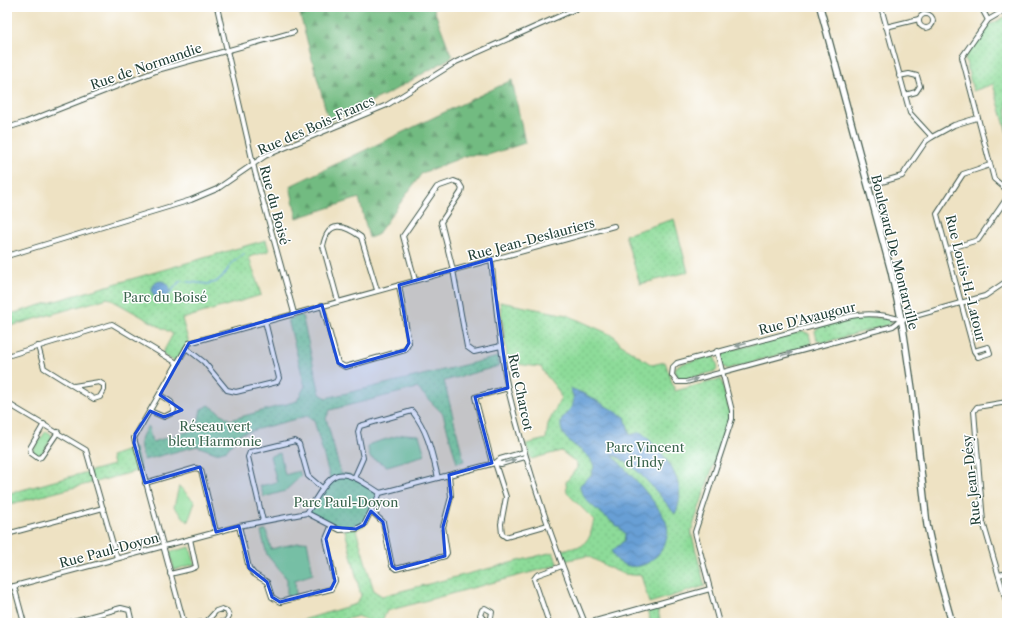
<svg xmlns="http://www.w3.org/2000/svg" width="1014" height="630" font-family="'Libre Caslon Text',serif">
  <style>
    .green { fill: #8ddb99; stroke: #568c66 }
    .forest { fill: url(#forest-firs); stroke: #487c5a }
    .park { fill: url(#park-dots); stroke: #568c66 }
    .water { fill: url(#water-waves); stroke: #436e84 }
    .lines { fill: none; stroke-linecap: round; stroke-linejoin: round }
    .stream { stroke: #679fd5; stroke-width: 1.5 }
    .street-casing { stroke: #3e5649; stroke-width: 6 }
    .secondary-casing { stroke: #3e5649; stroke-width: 8 }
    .street { stroke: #fff; stroke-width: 4 }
    .secondary { stroke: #fff; stroke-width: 5.5 }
    .oneway { fill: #8f9e9a }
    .marked { fill: #1d4ed8; fill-opacity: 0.2; stroke: #1d4ed8; stroke-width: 3; stroke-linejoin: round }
    .labels { text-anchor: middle; stroke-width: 3; stroke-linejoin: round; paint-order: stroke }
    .street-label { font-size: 13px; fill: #1f3d34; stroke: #fff }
    .park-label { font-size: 13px; fill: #3a644d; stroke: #fff }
  </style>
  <defs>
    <pattern id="forest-firs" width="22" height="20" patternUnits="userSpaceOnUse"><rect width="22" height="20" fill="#72bb81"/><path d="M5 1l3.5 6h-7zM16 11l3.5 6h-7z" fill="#5d996a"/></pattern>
    <pattern id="park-dots" width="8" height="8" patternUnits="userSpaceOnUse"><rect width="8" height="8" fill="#8ddb99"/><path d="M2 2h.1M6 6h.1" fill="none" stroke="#79bd84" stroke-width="1.8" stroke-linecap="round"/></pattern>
    <pattern id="water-waves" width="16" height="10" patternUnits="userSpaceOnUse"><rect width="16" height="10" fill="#679fd5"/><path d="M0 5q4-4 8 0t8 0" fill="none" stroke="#5483ae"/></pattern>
  </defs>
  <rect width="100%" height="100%" fill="#fff"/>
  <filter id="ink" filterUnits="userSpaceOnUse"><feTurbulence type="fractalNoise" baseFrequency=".025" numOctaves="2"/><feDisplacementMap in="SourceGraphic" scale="8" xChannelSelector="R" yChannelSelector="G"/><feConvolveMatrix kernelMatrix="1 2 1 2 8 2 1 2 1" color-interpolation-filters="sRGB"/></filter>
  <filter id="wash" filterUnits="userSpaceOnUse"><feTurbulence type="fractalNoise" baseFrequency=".012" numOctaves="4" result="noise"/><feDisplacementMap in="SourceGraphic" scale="16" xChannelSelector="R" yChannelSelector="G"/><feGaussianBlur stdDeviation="0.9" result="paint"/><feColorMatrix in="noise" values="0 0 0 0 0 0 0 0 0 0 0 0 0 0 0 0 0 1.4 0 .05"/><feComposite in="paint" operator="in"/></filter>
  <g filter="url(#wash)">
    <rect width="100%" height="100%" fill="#eee2c3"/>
    <!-- green -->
    <g class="green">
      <polygon points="46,431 51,434 52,438 40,456 38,456 33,452 33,450"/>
      <polygon points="404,434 419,435 425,455 387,466 370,457 368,448 370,444"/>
      <polygon points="280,453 285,475 299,471 301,476 285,491 264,497 260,486 277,482 270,456"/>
      <polygon points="179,486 195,502 188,522 174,507"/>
      <polygon points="266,530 271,549 307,541 313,574 295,580 296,596 287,599 287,579 267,555 261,532"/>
      <polygon points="190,547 195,564 174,570 170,552"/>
    </g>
    <!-- forest -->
    <g class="forest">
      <polygon points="298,7 433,7 452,57 391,92 329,122"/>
      <polygon points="512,80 525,143 488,155 468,155 422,173 377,235 369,238 359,198 297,218 290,186"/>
    </g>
    <!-- park -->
    <g class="park">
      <polygon points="1007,16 1007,133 993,84 973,91 965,58 987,26"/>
      <polygon points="674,219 688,272 640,284 625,235"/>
      <polygon points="266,240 269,251 249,257 261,295 182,319 189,343 177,363 162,354 173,334 108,298 7,327 7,315"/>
      <path d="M500 302 567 315 614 336 620 344 652 365 665 362 675 391 721 379 729 410V419L691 532 705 586 649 603 641 575C619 577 607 565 587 556L564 561 561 550 582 546 590 536 594 520 567 493 566 482 577 468V463L561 451 531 459 526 444 546 439 548 424 561 398C558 386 546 378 541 367L508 363Z"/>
      <path d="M302 315 320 394 326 398 498 357 499 366 444 381 464 461 457 463 443 414 417 388 330 410 326 418 341 474H348L380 493 364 525 356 530 374 591 382 596 553 552 558 565 387 611 382 620 383 623H368L367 620 358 616 333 623H293L356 604 361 596 345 530 307 513 330 478 314 420 307 416 239 434 227 450 216 453 197 446 144 460C139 444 138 441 148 426L152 442 197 429 201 409 209 405 230 420 297 401 305 386 288 319Z"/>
      <path d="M869 317 890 319 891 324 823 343 817 340 815 331C820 321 857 318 869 317Z"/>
      <polygon points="803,331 809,334 811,342 807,347 727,369 722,366 720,356 724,352"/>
      <polygon points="710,356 715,358 718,367 716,371 684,380 677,377 675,369 678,365"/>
      <polygon points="135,448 141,470 7,505 7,494 113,465 111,456"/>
      <polygon points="657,607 661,623 651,623 647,610"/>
    </g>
    <!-- water -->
    <g class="water">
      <circle cx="161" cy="290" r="9"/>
      <path d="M570 388 585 394 625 417 630 435 641 432C663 452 691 484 675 514 660 496 634 461 612 455 628 472 657 501 666 522 675 543 647 578 621 563 616 560 613 556 612 551L624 541 625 534C616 521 578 502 580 485L591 475 594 467C591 450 563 445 561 427 559 410 582 412 570 388Z"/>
    </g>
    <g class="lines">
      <!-- stream -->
      <polyline class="stream" points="169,294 180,281 208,284 216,282 224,275 232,263 244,254"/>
    </g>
  </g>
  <g filter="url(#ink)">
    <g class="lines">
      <!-- street casing -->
      <g class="street-casing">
        <g id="street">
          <polyline points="217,7 255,172 294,313"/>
          <polyline points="881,7 910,113 932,137"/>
          <polyline points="981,7 988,20"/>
          <polyline points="1007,9 988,20 962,57 994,179 1007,190"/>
          <circle cx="926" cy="21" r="7"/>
          <polyline points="886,27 919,19"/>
          <polyline points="899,76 909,74 917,76 920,86 916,92 905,95"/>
          <polyline points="7,128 26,122 161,69 294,32"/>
          <polyline points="868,186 902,176 926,141 932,137 954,125 977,118"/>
          <polyline points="948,249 978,240 1007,198"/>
          <polyline points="7,256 191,200 217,189 265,156 387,105 456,62 580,7"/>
          <path d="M491 259C496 303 499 347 508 389 527 470 554 547 585 623"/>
          <polyline points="415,280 403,236 437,187 454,181 459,183 462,188 461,192 441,222 453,270 467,347 474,352 501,346"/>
          <path d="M338 301 323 246C328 220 343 224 361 237L377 290"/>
          <polyline points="322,305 338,363 345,367 405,350 409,343 399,285"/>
          <path d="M901 320C887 314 867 313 851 316L677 363 673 367 672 375 677 382H686L893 326 901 320 985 296 1007 281"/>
          <polyline points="38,346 44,368 94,399 100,397 104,390 104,385 99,382 74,386"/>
          <polyline points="186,348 204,362 227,390 236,392 277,382 279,378 265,321"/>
          <polyline points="717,351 732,411 732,419 695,532 719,623"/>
          <polyline points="974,351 988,347 990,353 978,357 974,351 937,214 963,174 990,165"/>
          <polyline points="7,356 112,324 177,363"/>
          <polyline points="1007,402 977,407 974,411 983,522 1007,604"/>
          <polyline points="7,403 86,450 117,558"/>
          <polyline points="150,411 164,417 172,413 174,410 171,402 160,395"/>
          <polyline points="44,424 30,448 31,453 38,458 41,457 58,432"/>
          <polyline points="492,463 475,397 508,388"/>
          <polyline points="495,463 506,497 501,524 502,534 506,537 548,525"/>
          <polyline points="495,463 501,464 525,457"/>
          <path d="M355 476 363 458 358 432 360 426 412 411C428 431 432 453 438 478"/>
          <polyline points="145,483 196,468 201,470 216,532"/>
          <polyline points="371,511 383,522 392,566 396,569 445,556 447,553 443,527 451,497 449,475"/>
          <path d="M307 513C334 469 335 463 380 493"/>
          <polyline points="263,521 248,457 250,452 295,441 299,444 308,476 322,488"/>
          <polyline points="239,526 249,568 254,574 267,582 272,597 280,602 331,589 335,581 326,539 331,527"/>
          <polyline points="7,534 103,508"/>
          <polyline points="170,574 191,569 196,567 190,539"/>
          <polyline points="999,575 1007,573"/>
          <polyline points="14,586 24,623"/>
          <polyline points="7,588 239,526 307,513 340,530 356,529 364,525 380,493 495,463 500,459 524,452"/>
          <polyline points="66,623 121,608 129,610 132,623"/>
          <polyline points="184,623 134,438 189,343 614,226"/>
          <path d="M197 623C207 621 216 624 226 621L229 616 227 611 222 609 216 611 207 621"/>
          <polyline points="487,623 480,615 482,610 485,608 492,612 490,623"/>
          <polyline points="549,623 534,579 537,575 562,566"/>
          <polyline points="588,623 710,589"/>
        </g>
      </g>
      <!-- secondary casing -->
      <g class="secondary-casing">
        <polyline id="secondary" points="820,7 891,271 903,328 912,389 927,525 936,566 952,623"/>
      </g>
      <!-- street -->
      <use href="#street" class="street"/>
      <!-- secondary -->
      <use href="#secondary" class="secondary"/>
    </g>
    <!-- one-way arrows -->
    <defs><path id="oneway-solid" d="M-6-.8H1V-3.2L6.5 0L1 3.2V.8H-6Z"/></defs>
    <g class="oneway">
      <use href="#oneway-solid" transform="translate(741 345) rotate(165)"/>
      <use href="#oneway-solid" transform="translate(787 354) rotate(-15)"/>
      <use href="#oneway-solid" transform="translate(692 380) rotate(-16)"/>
      <use href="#oneway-solid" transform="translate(510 461) rotate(-15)"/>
    </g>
  </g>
  <!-- marked area -->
  <path class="marked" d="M491 259 508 388 475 397 492 463 449 475 451 497 443 527 445 556 396 569 392 566 383 522 371 511 364 525 356 529 331 527 326 539 335 581 331 589 280 602 272 597 267 582 249 568 239 526 216 532 200 467 145 483 134 443 135 434 150 411 164 417 182 410 160 395 189 343 322 305 338 363 345 367 405 350 409 343 399 285Z"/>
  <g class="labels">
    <!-- street labels -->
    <g class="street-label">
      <text transform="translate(146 66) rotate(-19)" y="5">Rue de Normandie</text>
      <text transform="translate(316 125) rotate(-24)" y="5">Rue des Bois-Francs</text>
      <text transform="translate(275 205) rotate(75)" y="5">Rue du Boisé</text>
      <text transform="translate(531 239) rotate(-15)" y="5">Rue Jean-Deslauriers</text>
      <text transform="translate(895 252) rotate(76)" y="5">Boulevard De Montarville</text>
      <text transform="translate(966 278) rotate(76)" y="5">Rue Louis-H.-Latour</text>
      <text transform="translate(807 318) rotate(-14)" y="5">Rue D'Avaugour</text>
      <text transform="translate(521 392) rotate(78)" y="5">Rue Charcot</text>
      <text transform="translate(971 480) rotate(-96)" y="5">Rue Jean-Désy</text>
      <text transform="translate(109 550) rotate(-15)" y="5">Rue Paul-Doyon</text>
    </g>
    <!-- park labels -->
    <g class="park-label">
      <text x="165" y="302">Parc du Boisé</text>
      <text x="215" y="431">Réseau vert<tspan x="215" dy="15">bleu Harmonie</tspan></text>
      <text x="645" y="452">Parc Vincent<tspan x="645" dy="15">d'Indy</tspan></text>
      <text x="346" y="507">Parc Paul-Doyon</text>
    </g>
  </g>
  <!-- margin -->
  <rect width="1014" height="630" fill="none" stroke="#fff" stroke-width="24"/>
</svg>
